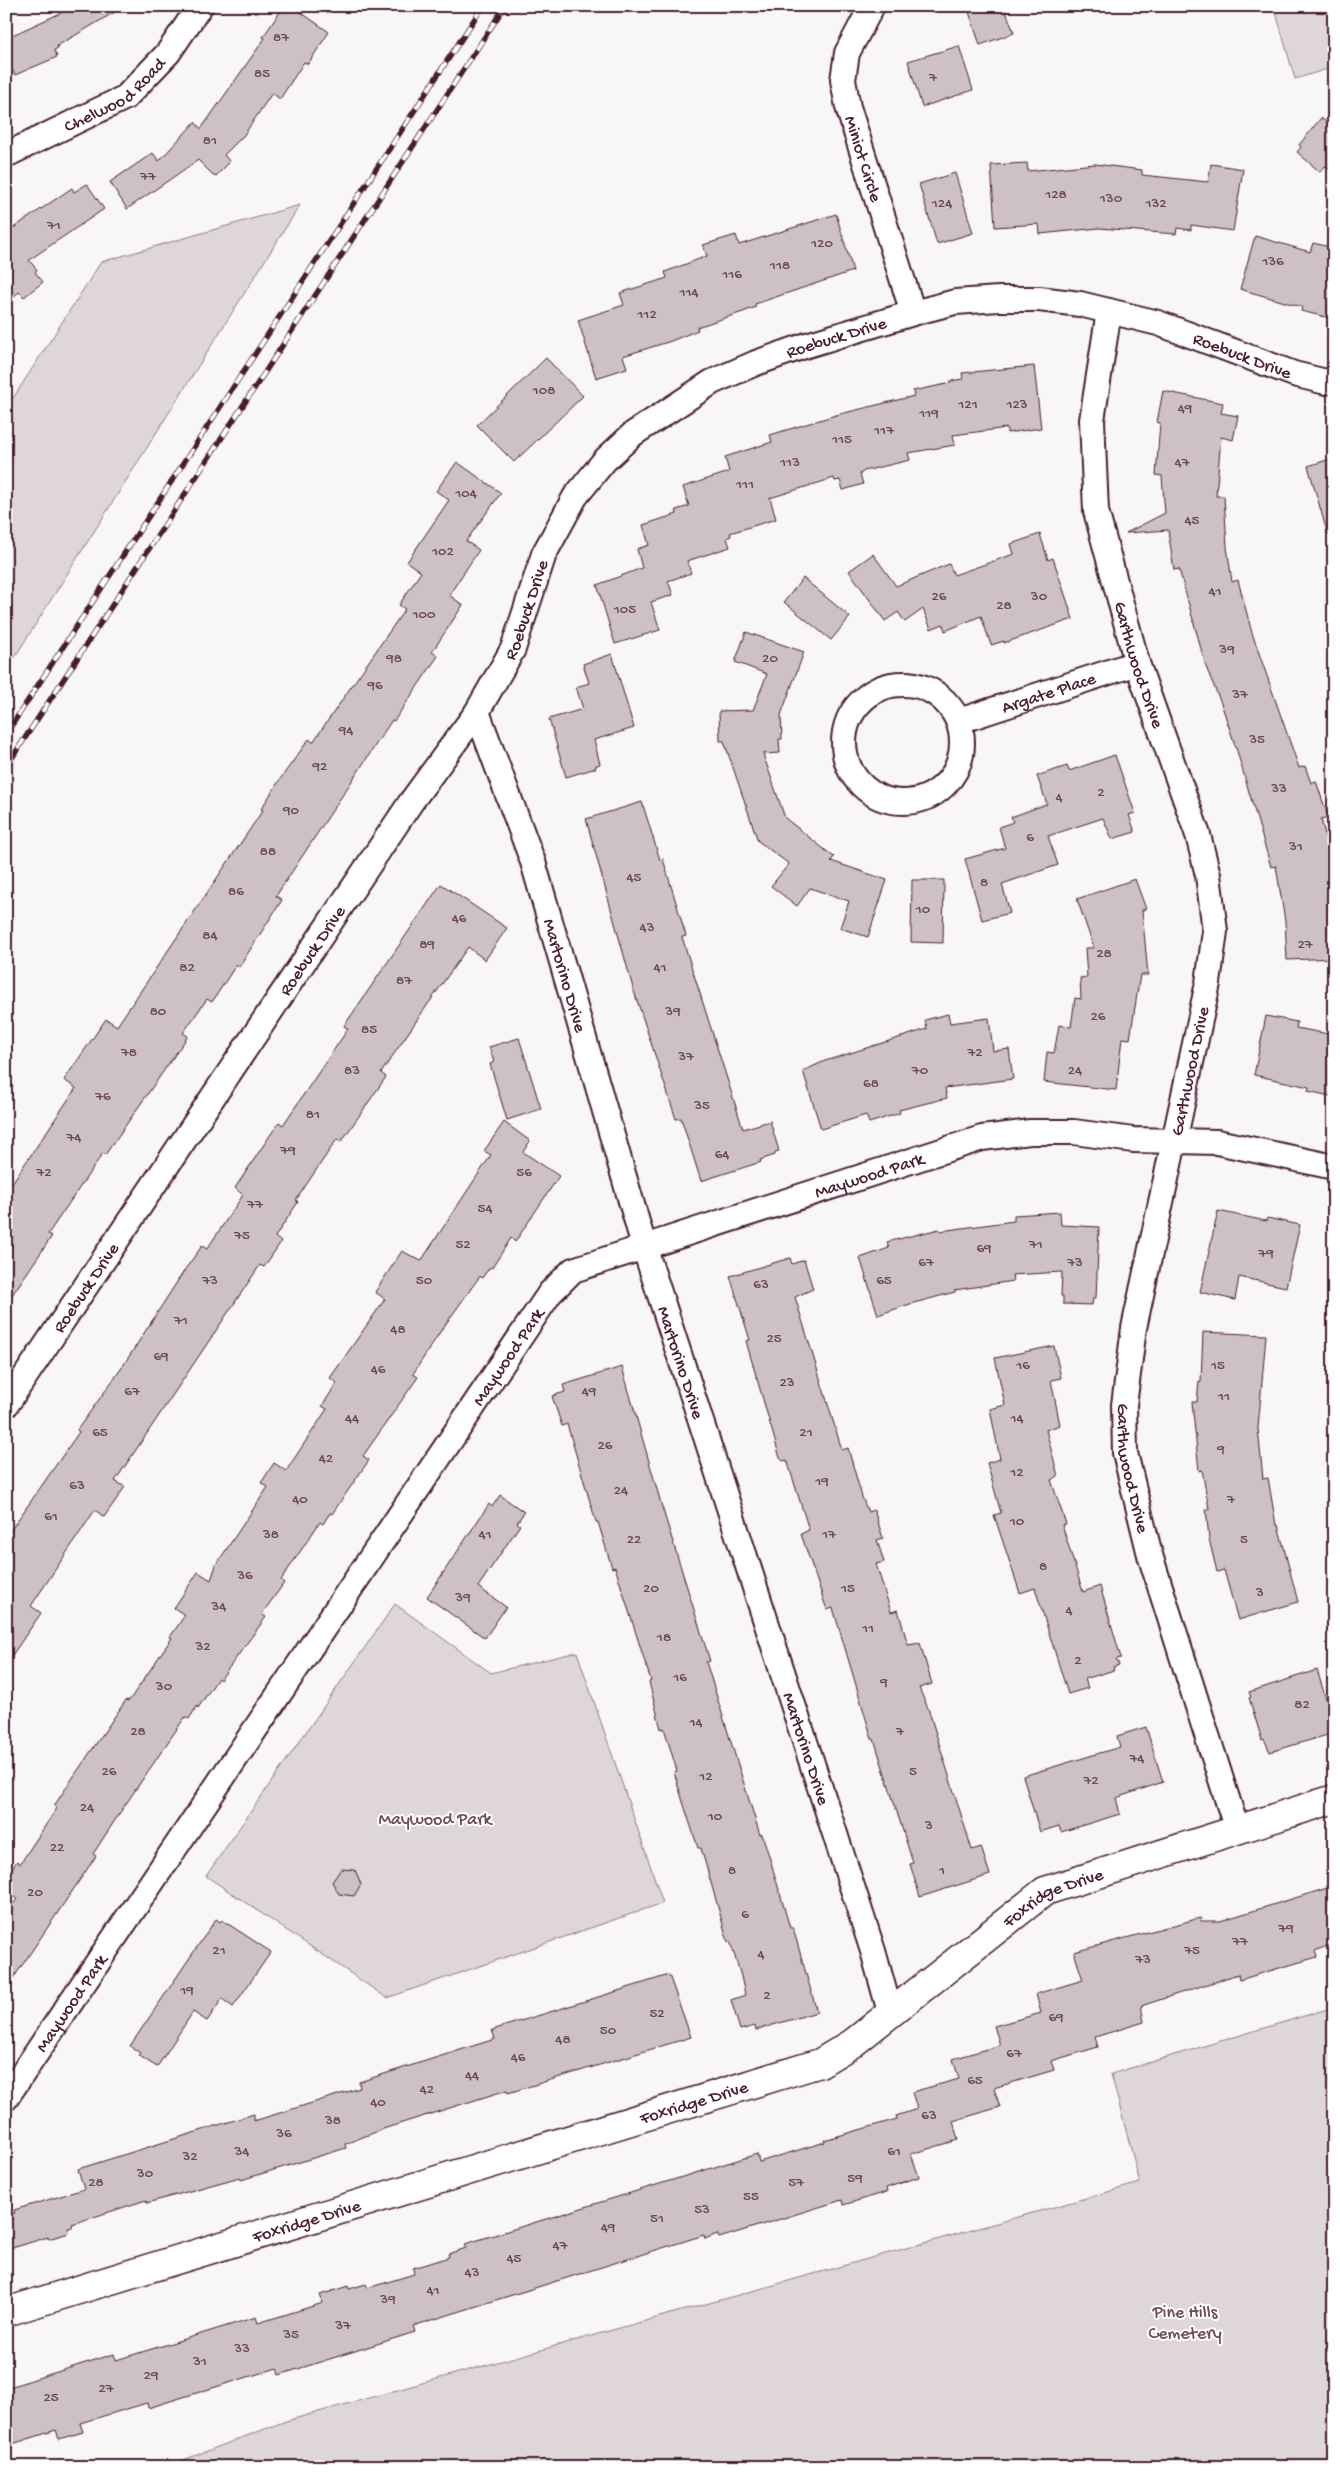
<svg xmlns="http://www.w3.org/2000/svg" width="1340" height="2473" font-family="'Gochi Hand',sans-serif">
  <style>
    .green { fill: #ded6d9; stroke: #947a82 }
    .building { fill: #cdc1c4; stroke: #4a1f2b }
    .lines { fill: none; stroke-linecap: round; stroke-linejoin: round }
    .street-casing { stroke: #4a1f2b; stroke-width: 28 }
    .secondary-casing { stroke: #4a1f2b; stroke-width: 31 }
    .street { stroke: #fff; stroke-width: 24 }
    .secondary { stroke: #fff; stroke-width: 28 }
    .rail-casing { stroke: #4a1f2b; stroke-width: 5.5 }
    .rail { stroke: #fff; stroke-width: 4; stroke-dasharray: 11; stroke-linecap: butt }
    .labels { text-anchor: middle; stroke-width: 4; stroke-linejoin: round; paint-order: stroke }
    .number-label { font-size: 15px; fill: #6b4851 }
    .street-label { font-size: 18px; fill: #4a1f2b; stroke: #fff }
    .park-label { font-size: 18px; fill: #6f4d56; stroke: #fff }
  </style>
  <rect width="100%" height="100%" fill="#f8f6f7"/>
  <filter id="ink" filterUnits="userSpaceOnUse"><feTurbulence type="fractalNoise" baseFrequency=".02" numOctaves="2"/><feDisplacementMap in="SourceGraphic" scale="10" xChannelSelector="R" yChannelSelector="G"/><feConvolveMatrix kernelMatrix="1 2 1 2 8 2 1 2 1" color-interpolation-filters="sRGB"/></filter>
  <g filter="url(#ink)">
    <!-- green -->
    <g class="green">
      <polygon points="1274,6 1334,6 1334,67 1295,79"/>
      <polygon points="300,205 6,671 6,409 101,262"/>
      <polygon points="395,1604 491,1673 577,1652 663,1903 387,1998 206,1876"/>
      <polygon points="1334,2007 1334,2467 165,2467 286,2421 1140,2183 1111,2074"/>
    </g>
    <!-- building -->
    <g class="building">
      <polygon points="76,6 125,6 57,46 58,48 54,50 57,57 15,75 12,69 6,72 6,38"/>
      <polygon points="284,6 292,6 329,32 308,64 304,62 280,99 272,93 244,135 224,155 230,162 215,177 198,160 127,209 110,182 153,153 159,161 195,122 201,129 265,38 263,37"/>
      <polygon points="967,6 1004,6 1014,33 980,45"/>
      <polygon points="959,46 973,90 922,107 908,61"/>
      <polygon points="1321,118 1334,128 1334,173 1325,166 1320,172 1297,152 1301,147 1299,145"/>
      <polygon points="1027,163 1028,171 1095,164 1142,170 1142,175 1208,182 1211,164 1243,169 1233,231 1191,225 1191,230 1177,228 1176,234 1099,228 1040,234 1039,224 995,227 991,165"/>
      <polygon points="955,173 973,233 937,244 919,184"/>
      <polygon points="87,184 104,209 29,260 37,270 35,272 43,282 24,297 19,292 6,303 6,233 72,188 74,192"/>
      <polygon points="836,214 853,271 755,304 756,307 743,312 697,327 698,330 671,341 623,356 627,368 596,378 578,320 624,305 620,293 667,278 665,272 707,256 703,245 736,235 739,245"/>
      <polygon points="1255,236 1310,252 1313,243 1334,248 1334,319 1301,311 1302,307 1240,289"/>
      <polygon points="546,358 583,396 514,462 477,425"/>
      <polygon points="1034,366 1041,428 1007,433 1007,428 953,435 955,445 908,453 910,460 864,471 860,474 863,484 843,490 840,480 835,481 834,478 770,498 776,519 730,533 731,536 727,538 730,547 687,561 691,573 668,581 673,595 651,602 660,630 615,644 597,585 642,568 637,549 649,545 643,525 677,514 676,510 689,506 683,487 729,472 725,457 772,442 770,435 836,415 914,396 913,391 951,383 950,381 963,379 962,373"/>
      <polygon points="1163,391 1223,403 1221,413 1238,416 1233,440 1221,437 1216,496 1224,496 1227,547 1232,582 1238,580 1252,633 1299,768 1305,766 1311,783 1316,781 1328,817 1321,819 1334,870 1334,958 1287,960 1285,921 1276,866 1271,867 1237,751 1221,703 1206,667 1179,569 1174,570 1168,530 1126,533 1165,513 1162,476 1156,475 1160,423 1157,422"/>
      <polygon points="1334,458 1334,535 1328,535 1308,466"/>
      <polygon points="457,462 501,493 466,541 479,550 449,595 463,605 432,652 438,656 394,721 392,720 276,896 282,900 239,967 236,965 212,1002 207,999 183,1033 188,1036 105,1155 103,1153 48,1234 52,1236 6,1304 6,1192 76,1088 64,1080 106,1019 117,1026 263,810 261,809 281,778 309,739 313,742 405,609 399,605 421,572 407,562 449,500 436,491"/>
      <polygon points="1040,534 1048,560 1053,558 1073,619 1004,643 1004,641 991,645 981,616 945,631 943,624 931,629 923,609 905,622 898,612 885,621 849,571 873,554 896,586 949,564 954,575 1014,554 1011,544"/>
      <polygon points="803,578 850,617 831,640 784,602"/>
      <polygon points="746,632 804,652 781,715 782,739 779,739 780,753 763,754 785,818 834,857 831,861 887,880 868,937 840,928 849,901 810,888 797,906 771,886 789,864 758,841 724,741 720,741 719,711 753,710 767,674 735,662"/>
      <polygon points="612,654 634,728 594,740 600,764 595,766 596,768 566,777 549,719 583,709 576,687 589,683 583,664"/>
      <polygon points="1115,755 1135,813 1129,815 1135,832 1112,839 1103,818 1048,836 1058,865 1002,884 1010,913 982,920 965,859 1005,848 999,827 1013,822 1011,817 1047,804 1037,776 1067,766 1069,771"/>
      <polygon points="642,802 660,860 663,859 686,936 682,937 743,1129 770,1121 779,1151 775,1152 775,1155 760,1160 761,1162 701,1181 681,1118 676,1119 633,988 586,819"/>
      <polygon points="1135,879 1146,909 1142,910 1148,975 1140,975 1130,1039 1122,1038 1116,1090 1044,1082 1047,1052 1054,1053 1059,1025 1071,1027 1075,998 1081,999 1080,978 1087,977 1085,948 1094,948 1077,899"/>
      <polygon points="912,880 944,880 943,943 911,942"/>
      <polygon points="441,884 507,928 485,960 468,947 419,1017 381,1073 386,1077 341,1142 337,1139 296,1200 298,1202 275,1237 281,1242 264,1267 260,1265 115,1481 125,1487 104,1517 95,1510 31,1606 41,1613 6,1664 6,1537 79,1432 77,1430 121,1369 186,1268 202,1246 207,1249 243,1195 235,1188 279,1122 283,1125 348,1029 344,1026"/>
      <polygon points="948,1014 950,1023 989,1018 993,1051 1009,1049 1013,1079 945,1088 947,1098 899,1110 900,1113 869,1123 866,1115 821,1129 803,1071 825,1061 927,1029 925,1020"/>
      <polygon points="1266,1016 1297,1022 1296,1028 1334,1035 1334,1097 1308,1091 1309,1087 1254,1075"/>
      <polygon points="519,1038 541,1109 507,1120 490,1064 494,1062 489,1047"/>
      <polygon points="504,1122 530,1141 523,1152 559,1176 515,1242 511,1238 492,1268 490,1267 482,1278 480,1276 440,1332 413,1374 418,1377 363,1456 369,1460 332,1514 330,1513 323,1524 320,1522 281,1580 284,1583 262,1614 266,1617 220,1680 218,1678 198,1708 197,1706 189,1719 185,1717 119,1814 93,1854 96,1856 6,1989 6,1913 17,1899 6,1892 6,1877 17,1861 20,1864 57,1808 54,1806 74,1776 126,1700 129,1701 167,1645 172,1638 170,1637 185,1615 174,1608 198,1572 211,1580 216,1565 268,1487 261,1483 274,1463 286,1471 327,1409 322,1406 337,1383 330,1378 385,1299 375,1292 402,1251 421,1261 491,1155 484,1151"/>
      <polygon points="1218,1211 1266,1221 1267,1218 1300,1225 1286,1287 1239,1277 1235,1300 1200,1292"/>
      <polygon points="1060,1212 1061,1225 1099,1227 1096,1298 1093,1298 1092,1305 1063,1304 1063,1296 1061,1296 1062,1272 1012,1275 1013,1281 955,1290 955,1292 910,1304 878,1315 860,1258 889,1248 887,1242 939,1229 940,1231 1014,1221 1014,1215"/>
      <polygon points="790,1258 792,1264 804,1260 806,1266 813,1289 795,1297 842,1450 848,1448 862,1497 868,1512 874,1510 883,1538 877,1540 884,1562 876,1564 891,1612 898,1610 908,1645 920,1643 932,1684 919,1688 928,1708 972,1850 981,1847 990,1875 920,1897 910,1864 913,1863 874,1739 872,1739 833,1608 827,1610 801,1534 809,1530 787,1460 783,1461 780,1458 746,1341 750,1340 730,1276"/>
      <polygon points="1203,1332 1266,1335 1258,1428 1263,1479 1268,1478 1276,1525 1278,1525 1298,1602 1238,1620 1224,1570 1217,1572 1209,1539 1206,1509 1209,1509 1202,1470 1199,1471 1192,1402 1197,1402 1199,1381 1201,1382"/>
      <polygon points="1054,1346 1061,1378 1051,1380 1060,1425 1046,1430 1058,1476 1051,1480 1066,1524 1062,1525 1083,1592 1100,1586 1121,1658 1116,1659 1119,1665 1113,1667 1114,1670 1085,1679 1088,1688 1068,1694 1035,1588 1020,1593 994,1515 1001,1513 987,1463 1000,1459 990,1409 1005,1405 995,1358"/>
      <polygon points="622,1367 662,1507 710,1661 706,1662 760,1835 762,1834 770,1859 790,1928 793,1928 817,2012 756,2030 755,2026 740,2030 731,2000 745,1995 741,1976 730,1941 728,1942 701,1848 698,1848 683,1802 674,1772 677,1771 664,1728 661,1729 649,1682 651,1681 615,1567 612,1568 598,1522 596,1522 567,1424 562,1426 552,1396 565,1392 563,1385"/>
      <polygon points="500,1495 524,1512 517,1523 520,1525 478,1587 506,1607 485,1638 427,1597 489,1504 492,1507"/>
      <polygon points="1317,1670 1334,1725 1334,1733 1270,1752 1264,1739 1262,1740 1249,1698 1251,1697 1249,1692"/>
      <polygon points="1146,1727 1163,1782 1116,1798 1120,1814 1061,1832 1059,1826 1040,1832 1023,1776 1120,1747 1117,1736"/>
      <polygon points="341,1869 355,1870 361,1884 354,1896 339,1894 332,1882"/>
      <polygon points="1334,1886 1334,1943 1315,1951 1317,1957 1239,1980 1238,1974 1141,2006 1144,2022 1095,2037 1098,2047 1051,2061 1054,2070 994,2088 1000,2107 953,2121 958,2140 911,2154 919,2177 886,2188 887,2192 843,2205 842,2200 719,2238 717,2234 705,2239 704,2235 413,2326 415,2332 279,2375 277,2368 148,2408 147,2403 80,2423 83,2432 59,2439 56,2430 6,2446 6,2388 114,2354 116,2360 256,2317 258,2323 323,2303 320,2295 348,2286 349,2289 366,2284 368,2288 414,2274 413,2268 449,2257 448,2254 466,2248 465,2244 757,2154 759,2162 825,2142 824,2140 897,2119 896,2116 917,2109 912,2092 959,2079 953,2059 1000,2045 994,2026 1041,2013 1036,1994 1083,1980 1074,1952 1200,1918 1201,1921 1220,1921"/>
      <polygon points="216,1919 220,1922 222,1920 271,1952 233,2007 222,1999 207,2021 193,2012 157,2067 138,2055 140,2053 130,2046"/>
      <polygon points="669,1975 691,2037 508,2093 507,2090 386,2128 345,2144 346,2148 241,2180 240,2177 147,2203 146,2200 72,2224 73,2227 68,2228 69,2233 48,2239 48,2237 6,2250 6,2216 15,2213 14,2210 84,2189 78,2169 254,2114 254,2121 360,2088 359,2082 495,2039 492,2030"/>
    </g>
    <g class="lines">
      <!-- street casing -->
      <g class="street-casing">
        <g id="street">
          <path id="s1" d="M872 6 847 53 843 80 848 107 913 313"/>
          <path id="s2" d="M6 155 126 97 168 53 200 6"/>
          <path id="s3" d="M1109 311 1092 420 1096 511 1137 663 1198 835 1208 875 1215 931 1208 983 1134 1328 1124 1405 1125 1453 1150 1555 1237 1830"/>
          <circle cx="903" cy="743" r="59"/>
          <path id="s4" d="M477 712 533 862 644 1246 873 1951 890 2012"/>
          <path id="s5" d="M959 721 1137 663"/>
          <path id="s6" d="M6 1405 411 802 477 712 513 649 544 554 575 497 605 460 633 434 712 382 756 363 807 345 913 313 955 302 999 299H1039L1080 304 1158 323 1294 374 1326 382 1334 379"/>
          <path id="s7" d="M6 2098 550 1293 573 1270 982 1138 1030 1132H1074L1133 1140 1217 1142 1334 1167"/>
        </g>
      </g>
      <!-- secondary casing -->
      <g class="secondary-casing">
        <g id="secondary">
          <path id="s8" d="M6 2312 820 2063 853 2043 1045 1891 1334 1799"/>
        </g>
      </g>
      <!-- street -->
      <use href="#street" class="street"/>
      <!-- secondary -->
      <use href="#secondary" class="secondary"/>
      <!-- rail casing -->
      <g class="rail-casing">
        <g id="rail">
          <polyline points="6,734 483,6"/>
          <polyline points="6,767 505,6"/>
        </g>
      </g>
      <!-- rail -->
      <use href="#rail" class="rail"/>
    </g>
  </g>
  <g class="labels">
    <!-- number labels -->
    <g class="number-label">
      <text x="281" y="41">87</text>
      <text x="262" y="77">85</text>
      <text x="933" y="81">7</text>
      <text x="210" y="144">81</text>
      <text x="148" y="180">77</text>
      <text x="1056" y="198">128</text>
      <text x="1111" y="202">130</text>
      <text x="942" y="207">124</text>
      <text x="1156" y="207">132</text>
      <text x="54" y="229">71</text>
      <text x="822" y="247">120</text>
      <text x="1273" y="265">136</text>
      <text x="780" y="269">118</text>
      <text x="732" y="278">116</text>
      <text x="689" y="296">114</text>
      <text x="647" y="318">112</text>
      <text x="544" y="394">108</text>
      <text x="968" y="408">121</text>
      <text x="1017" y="408">123</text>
      <text x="1185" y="412">49</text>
      <text x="929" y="417">119</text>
      <text x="884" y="434">117</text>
      <text x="842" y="443">115</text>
      <text x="790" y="466">113</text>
      <text x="1182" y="466">47</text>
      <text x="745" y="488">111</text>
      <text x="466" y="497">104</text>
      <text x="1192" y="524">45</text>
      <text x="443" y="555">102</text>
      <text x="1215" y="595">41</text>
      <text x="939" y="600">26</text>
      <text x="1039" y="600">30</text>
      <text x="1004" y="609">28</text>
      <text x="625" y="613">105</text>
      <text x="424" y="618">100</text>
      <text x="1227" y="653">39</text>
      <text x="394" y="662">98</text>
      <text x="770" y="662">20</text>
      <text x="375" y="689">96</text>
      <text x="1240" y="698">37</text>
      <text x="346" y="734">94</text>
      <text x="1257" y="743">35</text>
      <text x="320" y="770">92</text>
      <text x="1279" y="792">33</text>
      <text x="1101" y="796">2</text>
      <text x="1059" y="801">4</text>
      <text x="291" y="814">90</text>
      <text x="1030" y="841">6</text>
      <text x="1296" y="850">31</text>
      <text x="268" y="855">88</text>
      <text x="634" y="881">45</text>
      <text x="984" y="886">8</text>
      <text x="236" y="895">86</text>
      <text x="923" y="913">10</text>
      <text x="459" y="922">46</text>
      <text x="647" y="931">43</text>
      <text x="210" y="939">84</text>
      <text x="427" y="948">89</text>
      <text x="1305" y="948">27</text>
      <text x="1104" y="957">28</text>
      <text x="187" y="971">82</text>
      <text x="660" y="971">41</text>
      <text x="404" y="984">87</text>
      <text x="158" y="1015">80</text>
      <text x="673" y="1015">39</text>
      <text x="1098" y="1020">26</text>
      <text x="369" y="1033">85</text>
      <text x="129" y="1056">78</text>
      <text x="975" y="1056">72</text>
      <text x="686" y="1060">37</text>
      <text x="352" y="1074">83</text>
      <text x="920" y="1074">70</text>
      <text x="1075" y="1074">24</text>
      <text x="871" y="1087">68</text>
      <text x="103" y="1100">76</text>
      <text x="702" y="1109">35</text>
      <text x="313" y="1118">81</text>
      <text x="74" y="1141">74</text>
      <text x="288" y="1154">79</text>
      <text x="722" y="1158">64</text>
      <text x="44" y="1176">72</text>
      <text x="524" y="1176">56</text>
      <text x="255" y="1208">77</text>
      <text x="485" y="1212">54</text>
      <text x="242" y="1239">75</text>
      <text x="463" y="1248">52</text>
      <text x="1036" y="1248">71</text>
      <text x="984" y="1252">69</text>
      <text x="1266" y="1257">79</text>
      <text x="926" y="1266">67</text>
      <text x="1075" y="1266">73</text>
      <text x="210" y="1284">73</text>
      <text x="424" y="1284">50</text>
      <text x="884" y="1284">65</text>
      <text x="761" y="1288">63</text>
      <text x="181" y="1324">71</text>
      <text x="398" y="1333">48</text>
      <text x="774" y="1342">25</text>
      <text x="161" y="1360">69</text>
      <text x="1023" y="1369">16</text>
      <text x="1218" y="1369">15</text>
      <text x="378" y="1373">46</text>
      <text x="787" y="1386">23</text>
      <text x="132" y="1395">67</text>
      <text x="589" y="1395">49</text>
      <text x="1224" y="1400">11</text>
      <text x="352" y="1422">44</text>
      <text x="1017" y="1422">14</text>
      <text x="100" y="1436">65</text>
      <text x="806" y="1436">21</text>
      <text x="605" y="1449">26</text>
      <text x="1221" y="1453">9</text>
      <text x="326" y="1462">42</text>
      <text x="1017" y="1476">12</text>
      <text x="822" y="1485">19</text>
      <text x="77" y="1489">63</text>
      <text x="621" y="1494">24</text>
      <text x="300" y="1503">40</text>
      <text x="1231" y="1503">7</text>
      <text x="51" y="1520">61</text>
      <text x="1017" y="1525">10</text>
      <text x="271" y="1538">38</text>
      <text x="485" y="1538">41</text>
      <text x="829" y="1538">17</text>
      <text x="634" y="1543">22</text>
      <text x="1244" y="1543">5</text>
      <text x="1043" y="1570">8</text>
      <text x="245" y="1579">36</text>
      <text x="651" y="1592">20</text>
      <text x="848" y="1592">15</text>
      <text x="1260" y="1596">3</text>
      <text x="463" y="1601">39</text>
      <text x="219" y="1610">34</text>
      <text x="1069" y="1614">4</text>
      <text x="868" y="1632">11</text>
      <text x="664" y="1641">18</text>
      <text x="203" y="1650">32</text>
      <text x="1078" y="1664">2</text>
      <text x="680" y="1681">16</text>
      <text x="884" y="1686">9</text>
      <text x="164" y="1690">30</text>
      <text x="1302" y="1708">82</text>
      <text x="696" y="1726">14</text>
      <text x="138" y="1735">28</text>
      <text x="900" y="1735">7</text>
      <text x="1137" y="1762">74</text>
      <text x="109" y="1775">26</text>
      <text x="913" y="1775">5</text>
      <text x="706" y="1780">12</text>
      <text x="1091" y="1784">72</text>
      <text x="87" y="1811">24</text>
      <text x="715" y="1820">10</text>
      <text x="929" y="1829">3</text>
      <text x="57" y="1851">22</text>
      <text x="732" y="1874">8</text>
      <text x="942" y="1874">1</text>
      <text x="35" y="1896">20</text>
      <text x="745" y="1918">6</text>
      <text x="1286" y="1932">79</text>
      <text x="1240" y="1945">77</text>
      <text x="219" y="1954">21</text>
      <text x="1192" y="1954">75</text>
      <text x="761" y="1958">4</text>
      <text x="1143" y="1963">73</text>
      <text x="187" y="1994">19</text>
      <text x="767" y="1999">2</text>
      <text x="657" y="2017">52</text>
      <text x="1056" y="2021">69</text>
      <text x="608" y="2034">50</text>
      <text x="563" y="2043">48</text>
      <text x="1014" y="2057">67</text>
      <text x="518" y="2061">46</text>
      <text x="472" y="2079">44</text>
      <text x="975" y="2084">65</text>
      <text x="427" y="2093">42</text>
      <text x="378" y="2106">40</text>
      <text x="929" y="2119">63</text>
      <text x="333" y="2124">38</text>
      <text x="284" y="2137">36</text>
      <text x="242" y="2155">34</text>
      <text x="894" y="2155">61</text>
      <text x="190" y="2160">32</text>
      <text x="145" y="2177">30</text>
      <text x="855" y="2182">59</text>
      <text x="96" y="2186">28</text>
      <text x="796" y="2186">57</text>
      <text x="751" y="2200">55</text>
      <text x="702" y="2213">53</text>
      <text x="657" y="2222">51</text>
      <text x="608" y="2231">49</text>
      <text x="560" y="2249">47</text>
      <text x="514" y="2262">45</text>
      <text x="472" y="2276">43</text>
      <text x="433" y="2294">41</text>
      <text x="388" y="2303">39</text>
      <text x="343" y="2329">37</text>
      <text x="291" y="2338">35</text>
      <text x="242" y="2352">33</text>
      <text x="200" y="2365">31</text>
      <text x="151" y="2379">29</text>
      <text x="106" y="2392">27</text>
      <text x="51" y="2401">25</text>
    </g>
    <!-- street labels -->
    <g class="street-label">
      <text dy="6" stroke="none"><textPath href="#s2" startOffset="125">Chelwood Road</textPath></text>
      <text dy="6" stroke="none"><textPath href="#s1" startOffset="162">Miniot Circle</textPath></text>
      <text dy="6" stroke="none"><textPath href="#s6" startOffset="1388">Roebuck Drive</textPath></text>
      <text dy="6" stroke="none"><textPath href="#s6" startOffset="1808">Roebuck Drive</textPath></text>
      <text dy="6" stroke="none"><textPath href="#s6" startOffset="952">Roebuck Drive</textPath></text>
      <text dy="6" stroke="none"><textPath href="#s3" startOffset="361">Garthwood Drive</textPath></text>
      <text dy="6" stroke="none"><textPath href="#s5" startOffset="94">Argate Place</textPath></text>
      <text dy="6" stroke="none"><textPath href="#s6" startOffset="548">Roebuck Drive</textPath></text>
      <text dy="6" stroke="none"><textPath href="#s4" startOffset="278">Martorino Drive</textPath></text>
      <text transform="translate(1189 1071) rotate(-78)" y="6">Garthwood Drive</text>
      <text dy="6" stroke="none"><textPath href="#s7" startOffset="1315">Maywood Park</textPath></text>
      <text dy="6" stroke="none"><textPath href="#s6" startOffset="142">Roebuck Drive</textPath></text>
      <text dy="6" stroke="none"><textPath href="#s7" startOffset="895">Maywood Park</textPath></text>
      <text dy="6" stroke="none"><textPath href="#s4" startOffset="682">Martorino Drive</textPath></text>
      <text dy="6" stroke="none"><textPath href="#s3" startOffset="1186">Garthwood Drive</textPath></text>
      <text dy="6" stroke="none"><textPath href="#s4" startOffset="1088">Martorino Drive</textPath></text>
      <text dy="6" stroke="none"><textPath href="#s8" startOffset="1139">Foxridge Drive</textPath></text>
      <text dy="6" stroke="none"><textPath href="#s7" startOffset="115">Maywood Park</textPath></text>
      <text dy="6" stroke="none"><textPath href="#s8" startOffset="719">Foxridge Drive</textPath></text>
      <text dy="6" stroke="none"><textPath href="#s8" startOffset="314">Foxridge Drive</textPath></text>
    </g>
    <!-- park labels -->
    <g class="park-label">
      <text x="435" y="1824">Maywood Park</text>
      <text x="1185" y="2317">Pine Hills<tspan x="1185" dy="21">Cemetery</tspan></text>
    </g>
  </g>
  <!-- margin -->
  <rect width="1340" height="2473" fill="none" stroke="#fff" stroke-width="25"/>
  <rect x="12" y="12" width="1315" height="2448" fill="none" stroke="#4a1f2b" stroke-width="2" filter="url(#ink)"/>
</svg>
